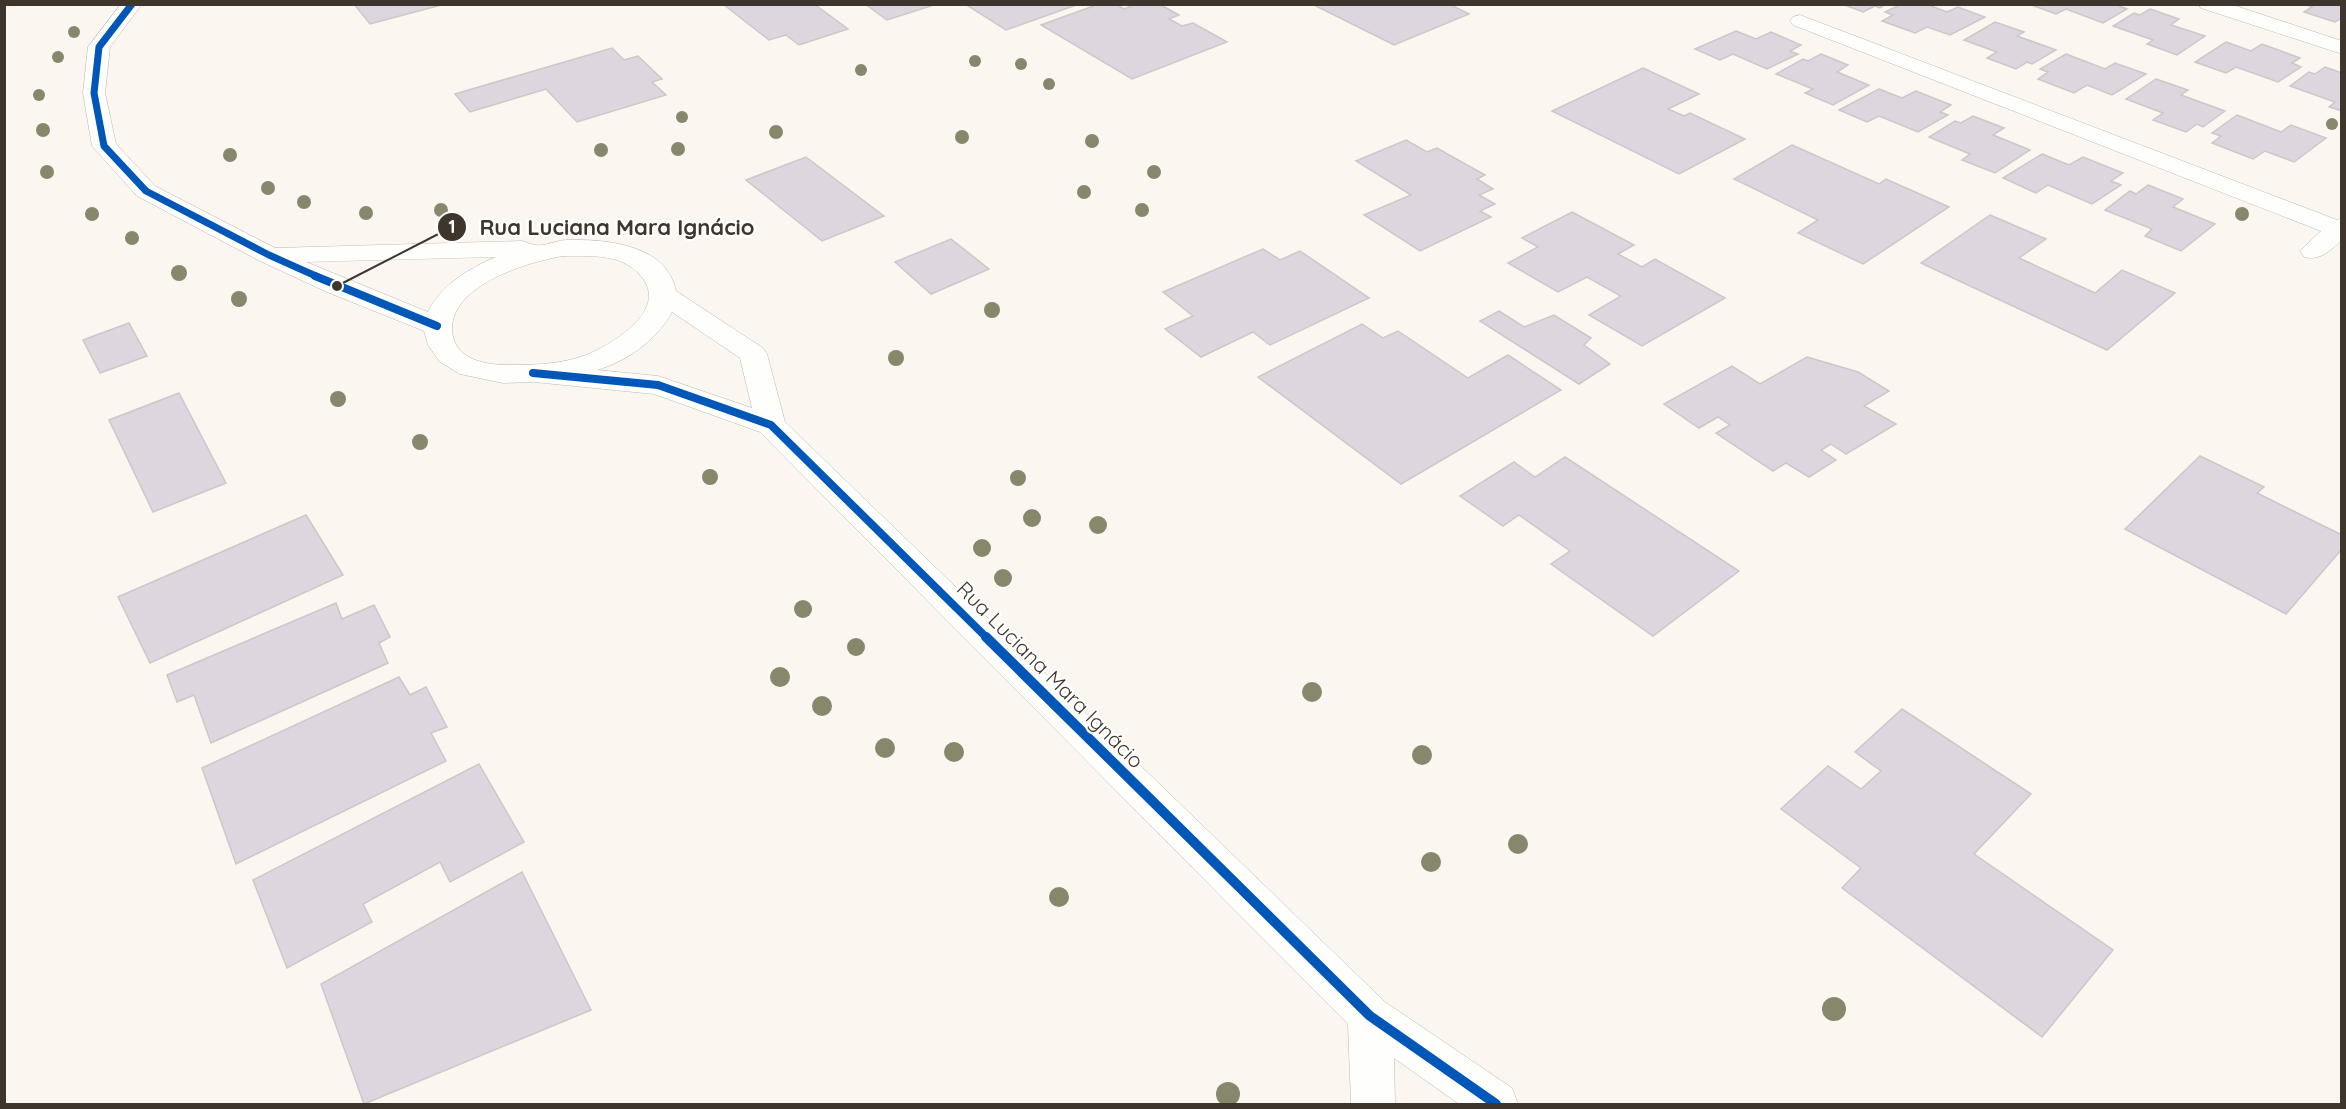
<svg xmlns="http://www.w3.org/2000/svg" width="2346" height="1109" font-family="Quicksand,sans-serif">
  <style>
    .building { fill: #ded6de; stroke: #ccc7c9; stroke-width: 1.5 }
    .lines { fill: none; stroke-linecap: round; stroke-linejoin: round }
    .minor-casing { stroke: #bdb8b0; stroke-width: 1 }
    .minor { fill: #fefefd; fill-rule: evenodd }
    .cycleway-far2-casing { stroke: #fff; stroke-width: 10 }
    .cycleway-far1-casing { stroke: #fff; stroke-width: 12 }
    .cycleway-casing { stroke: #fff; stroke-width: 14 }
    .cycleway-far2 { stroke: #0057b8; stroke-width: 7 }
    .cycleway-far1 { stroke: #0057b8; stroke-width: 8 }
    .cycleway { stroke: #0057b8; stroke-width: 10 }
    .tree { fill: #87876c }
    .labels { text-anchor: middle; stroke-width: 4.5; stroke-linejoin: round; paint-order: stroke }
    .street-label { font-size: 21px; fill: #3e362c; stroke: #fff }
    .leader { fill: none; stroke: #3e362c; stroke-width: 2 }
    .callout-dot { fill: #3e362c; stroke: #fff; stroke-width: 2 }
    .mark-label { font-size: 18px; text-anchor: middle; font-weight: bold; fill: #fff }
    .callout-label { font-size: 22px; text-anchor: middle; font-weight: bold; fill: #3e362c; stroke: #fff; stroke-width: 4.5; stroke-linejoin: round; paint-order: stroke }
  </style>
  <rect width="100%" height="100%" fill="#fbf6f0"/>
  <!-- building -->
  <g class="building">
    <polygon points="354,4 445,4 370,24"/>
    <polygon points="723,4 814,4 848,29 799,45 786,35 769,40"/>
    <polygon points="865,4 929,4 931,6 887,20"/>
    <polygon points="965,4 1079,4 1006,30"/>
    <polygon points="1099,4 1115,4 1124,9 1137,4 1159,4 1179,15 1169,19 1182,26 1193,23 1227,42 1132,79 1041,25"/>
    <polygon points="1312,4 1449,4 1469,14 1394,45"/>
    <polygon points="1842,4 1886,4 1880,8 1875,6 1863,12"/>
    <polygon points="1902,4 1926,4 1947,12 1958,7 1985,17 1950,35 1927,27 1915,33 1882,21 1893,15 1885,12"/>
    <polygon points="2029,4 2122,4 2119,6 2127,9 2103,23 2066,9 2056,14"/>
    <polygon points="2305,4 2342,4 2342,18 2335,22 2304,12 2312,7"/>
    <polygon points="2150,9 2179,19 2171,25 2205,36 2177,55 2147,44 2153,40 2113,26 2134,13 2140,15"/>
    <polygon points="1995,22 2024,32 2017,36 2056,50 2032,64 2027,62 2016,69 1987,58 1997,52 1964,40"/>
    <polygon points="1736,31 1756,39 1771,32 1801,45 1790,51 1798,54 1767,69 1733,54 1720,60 1695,49"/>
    <polygon points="2226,42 2251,51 2262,44 2300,58 2292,63 2301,67 2278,82 2236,67 2226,73 2195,62"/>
    <polygon points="612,48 624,60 638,56 662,79 652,82 666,95 577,122 546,89 470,112 455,94"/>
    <polygon points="1821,54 1848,65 1837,72 1869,85 1833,105 1805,93 1813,89 1776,74 1803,59 1808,61"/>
    <polygon points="2066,54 2105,69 2115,63 2146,74 2112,95 2087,85 2074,93 2038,79 2048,72 2040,69"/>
    <polygon points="2325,67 2342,73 2342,111 2329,107 2335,102 2290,86 2309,72 2315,74"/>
    <polygon points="1643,68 1699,94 1668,109 1684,116 1690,113 1745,139 1679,174 1552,111"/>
    <polygon points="2156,79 2188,90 2181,95 2225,111 2203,127 2197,124 2186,132 2153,120 2163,113 2126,99"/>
    <polygon points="1879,89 1902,98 1916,91 1951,105 1940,112 1948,115 1918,132 1879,116 1867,122 1839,110"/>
    <polygon points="2237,115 2281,132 2291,125 2326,138 2294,162 2265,151 2253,159 2212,143 2221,136 2212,133"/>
    <polygon points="1973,116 2004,128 1993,135 2030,150 1995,173 1962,160 1970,154 1929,137 1955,121 1961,123"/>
    <polygon points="1406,140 1427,152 1437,148 1485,175 1477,179 1493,189 1479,195 1495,204 1480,211 1491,217 1420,251 1364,215 1411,195 1356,161"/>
    <polygon points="1792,145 1879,184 1886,179 1949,207 1863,264 1798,233 1818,220 1734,179"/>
    <polygon points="2042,154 2069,165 2083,157 2123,173 2111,181 2121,185 2092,204 2048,185 2036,193 2003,178"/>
    <polygon points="806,157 884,216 822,241 746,180"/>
    <polygon points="2148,185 2183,199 2173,207 2215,224 2181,251 2145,236 2152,229 2105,210 2130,191 2136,194"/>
    <polygon points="1572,212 1634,245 1618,254 1642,267 1655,259 1725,298 1642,346 1589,315 1621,296 1587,277 1558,292 1508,263 1538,247 1522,238"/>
    <polygon points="1990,215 2046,239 2019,258 2095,293 2122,270 2175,293 2107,350 1921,263"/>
    <polygon points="951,239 989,269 931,294 895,262"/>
    <polygon points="1263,249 1280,260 1300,251 1369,298 1270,345 1253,332 1201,357 1165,329 1193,316 1163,292"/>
    <polygon points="1499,311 1524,327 1554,315 1591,338 1584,345 1610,364 1579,384 1480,321"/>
    <polygon points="129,323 147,356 100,373 83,340"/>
    <polygon points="1362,324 1383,338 1398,331 1468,378 1508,355 1561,390 1401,484 1258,377"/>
    <polygon points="1807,357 1858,372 1889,391 1864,406 1896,424 1846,454 1831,444 1821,450 1836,460 1809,477 1786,463 1773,471 1716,433 1730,425 1718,417 1699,428 1664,404 1732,366 1760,384"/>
    <polygon points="179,393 226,483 153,512 109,420"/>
    <polygon points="2200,456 2264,487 2257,493 2342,535 2342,549 2286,614 2125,529"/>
    <polygon points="1565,457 1739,571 1653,636 1551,564 1570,551 1519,515 1503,526 1460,496 1514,462 1535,477"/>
    <polygon points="306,515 343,575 150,663 118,597"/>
    <polygon points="336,603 342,619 374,605 390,637 379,643 388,663 211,743 194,695 177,702 167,675"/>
    <polygon points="399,677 410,695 426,687 447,727 431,733 446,761 236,864 202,768"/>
    <polygon points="1902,709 2031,794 1974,854 2113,950 2042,1037 1842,888 1861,868 1781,809 1828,766 1861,789 1881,771 1855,752"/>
    <polygon points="479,764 524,842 450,882 440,862 363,904 372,922 287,968 253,880"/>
    <polygon points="522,872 591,1010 364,1104 321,984"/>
  </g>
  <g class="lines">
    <!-- minor casing -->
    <g class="minor-casing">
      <g id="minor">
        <path d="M121 4H142L110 47 105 93 116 144 155 186 275 248 522 241C526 242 532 245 535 245 544 247 557 240 567 240 605 239 667 244 676 291L763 348 767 354 785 422 1385 1002 1512 1088 1518 1104H1459L1394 1058 1395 1104H1351L1348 1024 760 432 654 394 534 382 503 383 460 374 440 362 428 345 424 331 327 292 260 261 137 196 92 146 83 93 88 47ZM563 256C579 256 597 255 613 259 623 261 633 267 640 275 670 308 617 341 591 353 566 364 536 365 510 365 493 365 471 363 459 349 454 343 452 335 452 328 453 284 528 262 563 256ZM496 257C469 268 440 286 428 312L306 262ZM672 312 740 358 752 408 658 376 597 370C627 361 657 340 672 312Z"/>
        <polygon points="2198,4 2230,4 2342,41 2342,54 2201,8"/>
        <path d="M1800 15 2337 220 2342 218V240C2329 251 2321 261 2304 257L2300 251 2321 231 1793 25 1790 21 1793 17Z"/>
      </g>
    </g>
    <!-- minor -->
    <use href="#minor" class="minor"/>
    <!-- cycleway-far2 casing -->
    <g class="cycleway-far2-casing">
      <polyline id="cycleway-far2" points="132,4 99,47 94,93 104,146 146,191 269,255 318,277"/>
    </g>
    <!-- cycleway-far1 casing -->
    <g class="cycleway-far1-casing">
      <g id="cycleway-far1">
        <polyline points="315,276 437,326"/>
        <polyline points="533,373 658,385 771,425 987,638"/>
      </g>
    </g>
    <!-- cycleway casing -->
    <g class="cycleway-casing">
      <polyline id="cycleway" points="986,637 1370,1016 1496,1104"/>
    </g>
    <!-- cycleway-far2 -->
    <use href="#cycleway-far2" class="cycleway-far2"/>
    <!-- cycleway-far1 -->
    <use href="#cycleway-far1" class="cycleway-far1"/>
    <!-- cycleway -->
    <use href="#cycleway" class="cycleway"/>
  </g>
  <!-- trees -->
  <g class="tree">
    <circle cx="74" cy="32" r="6"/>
    <circle cx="58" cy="57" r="6"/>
    <circle cx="975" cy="61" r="6"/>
    <circle cx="1021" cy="64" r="6"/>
    <circle cx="861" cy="70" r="6"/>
    <circle cx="1049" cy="84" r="6"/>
    <circle cx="39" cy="95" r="6"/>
    <circle cx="682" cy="117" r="6"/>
    <circle cx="2332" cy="124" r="6"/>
    <circle cx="43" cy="130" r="7"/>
    <circle cx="776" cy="132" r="7"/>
    <circle cx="962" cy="137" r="7"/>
    <circle cx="1092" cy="141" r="7"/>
    <circle cx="678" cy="149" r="7"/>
    <circle cx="601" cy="150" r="7"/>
    <circle cx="230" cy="155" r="7"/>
    <circle cx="47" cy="172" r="7"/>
    <circle cx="1154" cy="172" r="7"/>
    <circle cx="268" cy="188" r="7"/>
    <circle cx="1084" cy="192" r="7"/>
    <circle cx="304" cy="202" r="7"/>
    <circle cx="441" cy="210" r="7"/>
    <circle cx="1142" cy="210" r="7"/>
    <circle cx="366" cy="213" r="7"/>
    <circle cx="92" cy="214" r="7"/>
    <circle cx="2242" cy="214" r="7"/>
    <circle cx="132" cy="238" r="7"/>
    <circle cx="179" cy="273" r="8"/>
    <circle cx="239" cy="299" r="8"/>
    <circle cx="992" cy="310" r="8"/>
    <circle cx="896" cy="358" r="8"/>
    <circle cx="338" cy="399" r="8"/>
    <circle cx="420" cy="442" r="8"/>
    <circle cx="710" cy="477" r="8"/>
    <circle cx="1018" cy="478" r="8"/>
    <circle cx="1032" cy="518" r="9"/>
    <circle cx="1098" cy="525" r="9"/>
    <circle cx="982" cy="548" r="9"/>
    <circle cx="1003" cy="578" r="9"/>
    <circle cx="803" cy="609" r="9"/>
    <circle cx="856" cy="647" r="9"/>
    <circle cx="780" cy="677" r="10"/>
    <circle cx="1312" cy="692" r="10"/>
    <circle cx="822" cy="706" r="10"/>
    <circle cx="885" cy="748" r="10"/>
    <circle cx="954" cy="752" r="10"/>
    <circle cx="1422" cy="755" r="10"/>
    <circle cx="1518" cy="844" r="10"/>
    <circle cx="1431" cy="862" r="10"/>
    <circle cx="1059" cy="897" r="10"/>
    <circle cx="1834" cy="1009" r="12"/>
    <circle cx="1228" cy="1094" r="12"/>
  </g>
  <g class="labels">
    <!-- street labels -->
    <g class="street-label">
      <text transform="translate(1050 675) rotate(45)" y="7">Rua Luciana Mara Ignácio</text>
    </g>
  </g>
  <!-- callouts -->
  <path class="leader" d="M337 286L452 227"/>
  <g class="callout-dot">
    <circle cx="337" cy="286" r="6"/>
    <circle cx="452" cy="227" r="15"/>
  </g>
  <g class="mark-label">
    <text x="452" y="233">1</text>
  </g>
  <g class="callout-label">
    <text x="617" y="235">Rua Luciana Mara Ignácio</text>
  </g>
  <!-- border -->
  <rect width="2346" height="1109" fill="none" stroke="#3e362c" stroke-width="12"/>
</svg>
